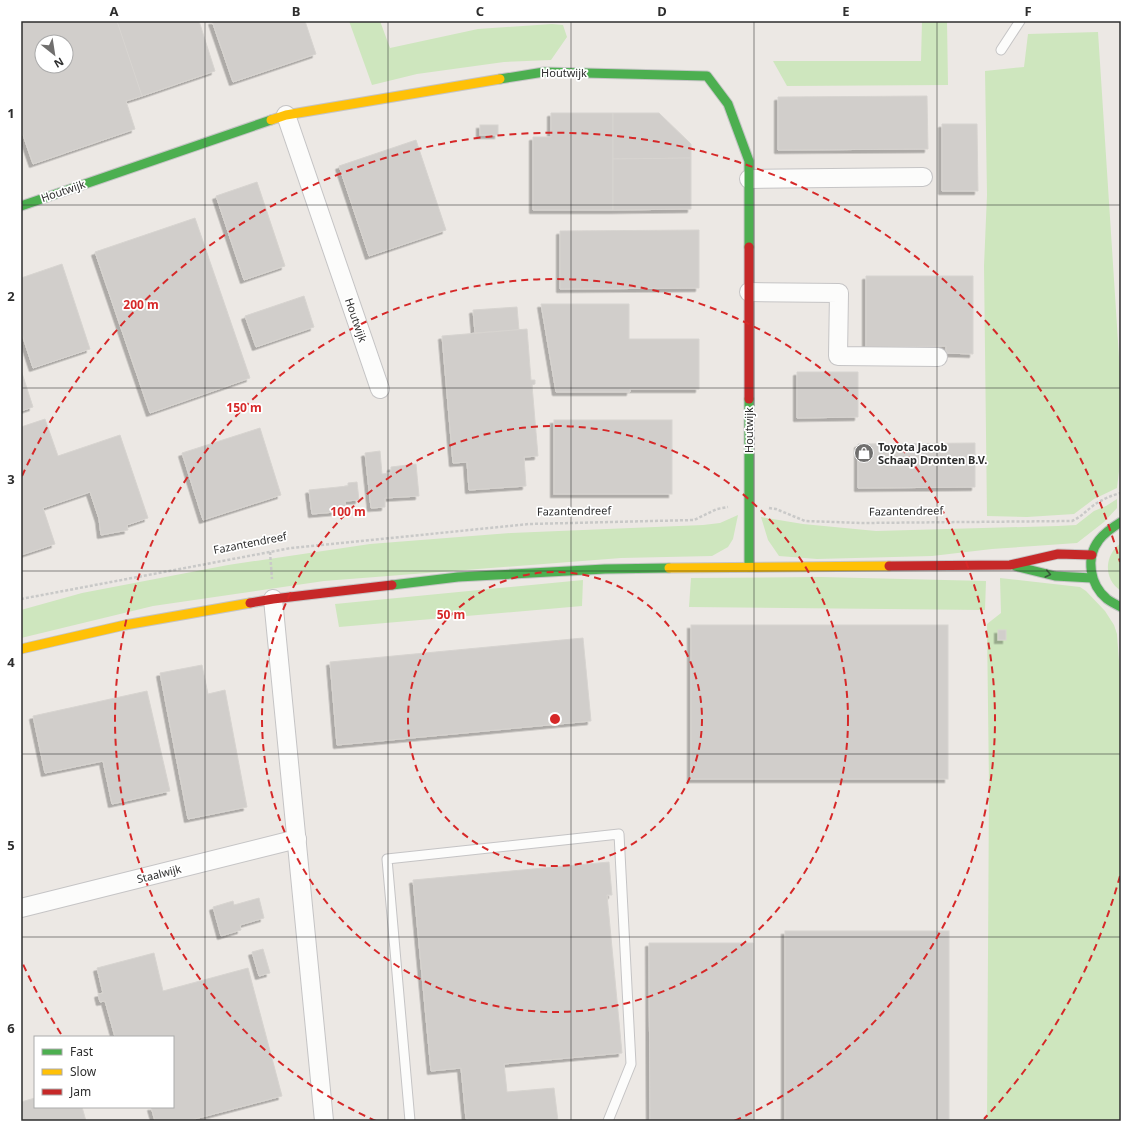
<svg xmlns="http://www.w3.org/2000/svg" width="1142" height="1142" font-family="'Noto Sans',sans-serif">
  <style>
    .green { fill: #cee6be }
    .building { fill: #d1cecb; stroke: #d7d4d0; fill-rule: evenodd; filter: url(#shadow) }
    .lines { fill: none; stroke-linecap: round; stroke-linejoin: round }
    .lane-casing { stroke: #c5c4c5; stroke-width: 11 }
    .street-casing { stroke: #c5c4c5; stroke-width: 20 }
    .fast-casing { stroke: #c5c4c5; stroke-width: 11 }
    .slow-casing { stroke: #c5c4c5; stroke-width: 11 }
    .jam-casing { stroke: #c5c4c5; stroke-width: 11 }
    .path { stroke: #c9c9c8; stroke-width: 2.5; stroke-dasharray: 3 2; stroke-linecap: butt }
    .lane { stroke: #fcfcfb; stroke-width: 9 }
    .street { stroke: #fcfcfb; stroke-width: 18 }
    .fast { stroke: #4caf50; stroke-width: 9 }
    .slow { stroke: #ffc107; stroke-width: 9 }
    .jam { stroke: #c62828; stroke-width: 9 }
    .oneway { stroke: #385b3a }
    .grid { fill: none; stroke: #2e2e2e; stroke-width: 1; stroke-opacity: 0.55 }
    .ring { fill: none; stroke: #d62828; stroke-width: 2; stroke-dasharray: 7 5 }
    .labels { text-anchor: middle; stroke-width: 3.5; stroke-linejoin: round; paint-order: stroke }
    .street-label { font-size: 11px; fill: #2e2e2e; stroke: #fff }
    .poi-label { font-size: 11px; font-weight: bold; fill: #2e2e2e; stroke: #fff; text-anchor: start }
    .centre { fill: #d62828; stroke: #fff; stroke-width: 2 }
    .ring-label { font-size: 12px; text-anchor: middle; font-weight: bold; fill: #d62828; stroke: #fff; stroke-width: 3.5; stroke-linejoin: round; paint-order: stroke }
    .neatline { fill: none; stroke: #2e2e2e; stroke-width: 1.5 }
    .grid-label { font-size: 13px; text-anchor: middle; font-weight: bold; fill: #2e2e2e }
  </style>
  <defs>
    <filter id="shadow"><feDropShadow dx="-3.5" dy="3.5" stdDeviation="0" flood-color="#0004"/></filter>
  </defs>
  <rect width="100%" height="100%" fill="#ece8e4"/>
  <!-- green -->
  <g class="green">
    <polygon points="349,21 380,21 390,48 478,29 552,24 563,25 567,37 551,60 504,62 417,74 372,85"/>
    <polygon points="922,21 947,21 948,85 787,86 773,61 921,61"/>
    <polygon points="1098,32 1121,388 1121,454 1117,488 1094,499 1074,514 1027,517 987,516 984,266 987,195 985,71 1024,67 1028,34"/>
    <polygon points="1117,499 1117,508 1104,522 1077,543 992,549 932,556 817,559 779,556 768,540 761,517 803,524 876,531 1058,526 1076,525 1094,511 1106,506"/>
    <polygon points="738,515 733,539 728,547 712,556 621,558 324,581 153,606 21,638 21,610 82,593 228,565 370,544 511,533 703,525 720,523"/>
    <path d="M1121 543V591C1103 579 1104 555 1121 543Z"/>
    <polygon points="821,577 986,581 985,610 689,607 691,578"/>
    <polygon points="1000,578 1080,587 1086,591 1105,611 1114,625 1117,634 1121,688 1121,1121 987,1121 989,786 987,624 1001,613"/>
    <polygon points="583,580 582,606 339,627 335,604"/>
  </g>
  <!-- building -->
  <g class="building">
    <path d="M21 21H117L142 96 126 101 135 129 33 164 21 129ZM42 42H66V66H42Z"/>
    <polygon points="117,21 199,21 215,71 142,96"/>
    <polygon points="212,21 305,21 316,54 233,82"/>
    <polygon points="927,96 928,149 778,150 778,97"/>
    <polygon points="551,113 613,113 613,210 533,210 533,137 551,137"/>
    <polygon points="613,113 659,113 691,144 691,158 613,159"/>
    <polygon points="942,124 977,124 978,191 942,191"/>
    <rect x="480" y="125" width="18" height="10"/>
    <polygon points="416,140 446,230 369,256 339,166"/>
    <polygon points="691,158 691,209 613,210 613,159"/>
    <polygon points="257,182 285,266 244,280 216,196"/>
    <polygon points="195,218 250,378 150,413 95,252"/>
    <polygon points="699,230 699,288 560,289 560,231"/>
    <polygon points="62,264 90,349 33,368 21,331 21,278"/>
    <polygon points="866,276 973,276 973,354 946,353 946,346 866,347"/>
    <polygon points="304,296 314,327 256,347 245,316"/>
    <polygon points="541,304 629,304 629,339 699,339 699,389 630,389 630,392 556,392"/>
    <polygon points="517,307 519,330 475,333 473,310"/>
    <polygon points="527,329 531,380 535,380 535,384 532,385 538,456 524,457 526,486 469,490 467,462 453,463 442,336"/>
    <polygon points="21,370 33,407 21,411"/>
    <polygon points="797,372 858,372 858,417 797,418"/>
    <polygon points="45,419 58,456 120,435 148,518 127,525 128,530 101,535 99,519 90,492 43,508 55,544 21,555 21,427"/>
    <rect x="554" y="420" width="118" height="74"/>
    <polygon points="260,428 281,495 203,520 182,453"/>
    <polygon points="975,443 975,487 858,488 858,444"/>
    <polygon points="380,451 382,474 391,473 391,467 416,464 419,496 385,498 385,507 371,508 365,453"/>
    <polygon points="357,482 359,500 345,501 346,511 312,514 309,490 348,486 348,483"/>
    <rect x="691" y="625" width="257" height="154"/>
    <rect x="998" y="630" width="8" height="10"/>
    <polygon points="583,638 591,721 337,745 330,662"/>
    <polygon points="202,665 208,694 225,690 247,807 188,819 160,673"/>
    <polygon points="147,691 170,791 112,804 103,761 45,773 33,716"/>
    <polygon points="609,862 612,895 607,895 622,1053 504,1064 507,1092 554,1088 558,1121 468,1121 468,1119 466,1119 461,1068 431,1071 413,880"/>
    <polygon points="259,898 264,918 240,925 241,930 221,936 213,907 233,901 234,905"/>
    <rect x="785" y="931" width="164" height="190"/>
    <polygon points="649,943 753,943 753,1121 650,1121"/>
    <polygon points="263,949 270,973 259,976 252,952"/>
    <polygon points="154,953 163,991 248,968 282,1096 187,1121 155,1121 151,1107 173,1107 173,1037 115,1037 105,1001 100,1002 98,994 103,993 97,968"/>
    <polygon points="35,1098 35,1107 82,1107 86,1121 23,1121 21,1114 21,1102"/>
  </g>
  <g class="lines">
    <!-- lane casing -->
    <g class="lane-casing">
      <g id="lane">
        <polyline points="1001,50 1020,21"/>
        <polyline points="410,1121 387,859 619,834 631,1064 608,1121"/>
      </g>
    </g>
    <!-- street casing -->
    <g class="street-casing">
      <g id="street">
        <polyline points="286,115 380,389"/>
        <polyline points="749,179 923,177"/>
        <polyline points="749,292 839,293 838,356 938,357"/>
        <polyline points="273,599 324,1121"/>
        <polyline points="21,908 297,839"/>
      </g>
    </g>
    <!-- fast casing -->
    <g class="fast-casing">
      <g id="fast">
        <polyline points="500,79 544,72 707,76 728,104 749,161 749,247"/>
        <polyline points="21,206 271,120"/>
        <polyline points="749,399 749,567"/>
        <path d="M1121 522C1113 527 1105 532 1099 540 1085 558 1090 585 1107 599 1111 602 1117 605 1121 607"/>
        <polyline points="1015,566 1055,576 1092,578"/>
        <polyline points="392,585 458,577 605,569 669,568"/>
      </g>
    </g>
    <!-- slow casing -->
    <g class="slow-casing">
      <g id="slow">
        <polyline points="271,120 286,115 500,79"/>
        <polyline points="669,568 889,566"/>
        <polyline points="21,649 125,625 250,603"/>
      </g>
    </g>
    <!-- jam casing -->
    <g class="jam-casing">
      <g id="jam">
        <polyline points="749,247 749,399"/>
        <polyline points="889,566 1010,565 1058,554 1092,555"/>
        <polyline points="250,603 273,599 392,585"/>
      </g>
    </g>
    <!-- path -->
    <g class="path">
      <path d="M769 508 776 509 805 521 862 523 1072 521C1081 517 1086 511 1094 505 1101 500 1112 495 1121 493"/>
      <polyline points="270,552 272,579"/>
      <polyline points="21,599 291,548 529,524 694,520 717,509 728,507"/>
    </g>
    <!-- lane -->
    <use href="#lane" class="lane"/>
    <!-- street -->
    <use href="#street" class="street"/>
    <!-- fast -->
    <use href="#fast" class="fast"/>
    <!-- slow -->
    <use href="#slow" class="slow"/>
    <!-- jam -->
    <use href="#jam" class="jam"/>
  </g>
  <!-- one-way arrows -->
  <defs><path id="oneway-chevron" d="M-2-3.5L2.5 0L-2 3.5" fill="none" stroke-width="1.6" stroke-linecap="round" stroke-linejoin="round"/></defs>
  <use class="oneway" href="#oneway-chevron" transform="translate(1048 574) rotate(13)"/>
  <!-- grid -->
  <path class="grid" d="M205 21V1121M388 21V1121M571 21V1121M754 21V1121M937 21V1121M21 205H1121M21 388H1121M21 571H1121M21 754H1121M21 937H1121"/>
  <!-- distance rings -->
  <g class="ring">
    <circle cx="555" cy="719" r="147"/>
    <circle cx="555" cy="719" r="293"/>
    <path d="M376 1121A440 440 0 1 1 734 1121"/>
    <path d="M1120 876A586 586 0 0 1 984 1119M61 1034A586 586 0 0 1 22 962M22 476A586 586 0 0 1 1120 562"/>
  </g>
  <!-- icons -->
  <defs>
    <g id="shop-disc" transform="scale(1)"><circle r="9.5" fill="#706f6e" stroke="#fff"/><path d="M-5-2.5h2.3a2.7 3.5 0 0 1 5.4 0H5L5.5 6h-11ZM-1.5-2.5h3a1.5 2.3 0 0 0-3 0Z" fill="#fff"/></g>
  </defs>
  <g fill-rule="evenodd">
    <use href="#shop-disc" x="864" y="453"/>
  </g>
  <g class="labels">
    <!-- street labels -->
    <g class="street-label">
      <text x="564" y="77">Houtwijk</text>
      <text transform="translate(63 191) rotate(-19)" y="4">Houtwijk</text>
      <text transform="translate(356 320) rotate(71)" y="4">Houtwijk</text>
      <text transform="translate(749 430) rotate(-90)" y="4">Houtwijk</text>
      <text transform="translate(574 511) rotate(-1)" y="4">Fazantendreef</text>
      <text transform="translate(906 511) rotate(-1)" y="4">Fazantendreef</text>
      <text transform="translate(250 543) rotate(-11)" y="4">Fazantendreef</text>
      <text transform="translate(159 874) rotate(-14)" y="4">Staalwijk</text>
    </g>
    <!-- poi labels -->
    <g class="poi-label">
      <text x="878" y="451">Toyota Jacob<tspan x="878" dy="13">Schaap Dronten B.V.</tspan></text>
    </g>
  </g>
  <circle cx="555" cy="719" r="6" class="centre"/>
  <g class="ring-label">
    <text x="141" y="309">200 m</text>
    <text x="244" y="412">150 m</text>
    <text x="348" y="516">100 m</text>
    <text x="451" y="619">50 m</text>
  </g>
  <!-- border -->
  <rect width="1142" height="1142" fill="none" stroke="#ffffff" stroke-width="44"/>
  <!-- legend -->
  <rect x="34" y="1036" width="140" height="72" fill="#ffffff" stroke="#ababab"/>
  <rect x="42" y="1049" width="20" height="6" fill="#4caf50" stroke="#ababab"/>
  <text x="70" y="1056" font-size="12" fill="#2e2e2e">Fast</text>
  <rect x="42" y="1069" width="20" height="6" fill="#ffc107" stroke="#ababab"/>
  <text x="70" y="1076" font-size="12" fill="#2e2e2e">Slow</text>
  <rect x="42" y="1089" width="20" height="6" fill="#c62828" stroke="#ababab"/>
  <text x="70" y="1096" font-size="12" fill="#2e2e2e">Jam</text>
  <!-- north arrow -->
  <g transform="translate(54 54) rotate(150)"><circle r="19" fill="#ffffff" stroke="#ababab"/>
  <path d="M0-3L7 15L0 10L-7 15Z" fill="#706f6e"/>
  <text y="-6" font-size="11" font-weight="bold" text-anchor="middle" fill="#2e2e2e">N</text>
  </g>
  <rect x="22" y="22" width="1098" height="1098" class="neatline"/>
  <g class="grid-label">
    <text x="114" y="16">A</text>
    <text x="296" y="16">B</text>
    <text x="480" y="16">C</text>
    <text x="662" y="16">D</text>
    <text x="846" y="16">E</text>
    <text x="1028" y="16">F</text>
    <text x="11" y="118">1</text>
    <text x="11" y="301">2</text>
    <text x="11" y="484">3</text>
    <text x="11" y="667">4</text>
    <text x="11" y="850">5</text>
    <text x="11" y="1033">6</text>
  </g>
</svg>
